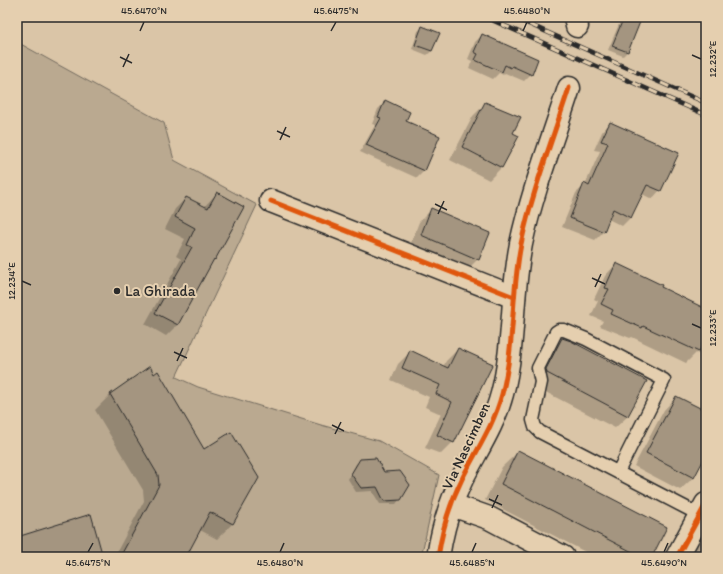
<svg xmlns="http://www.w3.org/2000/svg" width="723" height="574" font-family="Itim,sans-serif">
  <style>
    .grass { fill: #baa990; stroke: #726a5e }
    .shadow { fill: #0003 }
    .building { fill: #a49580; stroke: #2b2b2b }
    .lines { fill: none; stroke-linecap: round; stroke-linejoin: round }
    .service-casing { stroke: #2b2b2b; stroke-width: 15 }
    .minor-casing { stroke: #2b2b2b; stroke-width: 25 }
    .service { stroke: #e5cfaf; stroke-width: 12 }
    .minor { stroke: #e5cfaf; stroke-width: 22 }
    .rail-casing { stroke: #2b2b2b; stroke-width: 4.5 }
    .rail { stroke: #e5cfaf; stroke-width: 3; stroke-dasharray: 9; stroke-linecap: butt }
    .cycleway-casing { stroke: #e5cfaf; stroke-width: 8 }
    .cycleway { stroke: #df570e; stroke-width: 5 }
    .ticks { fill: none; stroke: #2b2b2b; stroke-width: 1.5 }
    .poi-dot { fill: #2b2b2b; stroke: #e5cfaf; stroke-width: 1.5 }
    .labels { text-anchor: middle; stroke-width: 4; stroke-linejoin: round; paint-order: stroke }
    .poi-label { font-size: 15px; fill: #2b2b2b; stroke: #e5cfaf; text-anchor: start }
    .street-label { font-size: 15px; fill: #2b2b2b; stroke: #e5cfaf }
    .neatline { fill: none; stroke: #2b2b2b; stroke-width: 1.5 }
    .ticks-label { font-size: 10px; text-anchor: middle; fill: #2b2b2b }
  </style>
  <rect width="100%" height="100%" fill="#dac5a7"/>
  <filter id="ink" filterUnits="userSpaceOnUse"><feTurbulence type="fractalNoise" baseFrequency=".025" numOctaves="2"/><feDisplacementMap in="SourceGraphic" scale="8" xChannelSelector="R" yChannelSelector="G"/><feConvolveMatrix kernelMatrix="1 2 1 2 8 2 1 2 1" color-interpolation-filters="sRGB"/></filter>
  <g filter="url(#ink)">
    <!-- grass -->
    <polygon class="grass" points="17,42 164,123 174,160 257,205 176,377 198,387 321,425 379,441 439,475 421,557 17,557"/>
    <!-- shadow -->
    <g class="shadow">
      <polygon points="619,17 639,17 627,52 623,56 608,50 619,24"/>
      <polygon points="423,27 432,51 427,55 412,49 418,31"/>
      <polygon points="482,35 531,74 524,81 505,73 503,75 499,73 493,79 469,68 472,61 468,59 475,42"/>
      <polygon points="385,102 404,121 439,137 424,171 417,178 360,152 375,125 372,124 378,109"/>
      <polygon points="486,103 511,134 502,167 489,180 450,160 473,116"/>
      <polygon points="610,123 660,190 652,199 642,194 630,218 622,226 608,219 603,232 595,240 562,227 576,193 585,185 600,151 594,150 602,132"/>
      <polygon points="217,193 215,259 211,263 177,325 166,336 145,324 181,259 176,256 185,239 165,229 175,209 186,198 204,207"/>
      <polygon points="432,209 478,259 465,272 409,248 419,222"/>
      <polygon points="616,264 660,288 706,310 706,357 696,353 686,363 632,337 630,338 600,326 603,321 591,316 598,301 594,299 605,276"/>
      <polygon points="562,339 628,416 615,428 534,386 533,383 549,352"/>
      <polygon points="458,349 453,442 441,454 425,448 441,414 425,407 429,397 391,380 398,364 410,352 443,367 446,361"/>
      <polygon points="149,368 204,450 258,478 232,524 217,539 200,530 185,557 114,557 144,501 143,490 95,410 110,395"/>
      <polygon points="676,397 706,413 706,453 693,478 680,490 634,466 664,410"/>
      <polygon points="519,451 651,557 595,557 485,500 502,467"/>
      <polygon points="361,460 400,499 396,504 380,504 372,491 356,492 348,479 356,464"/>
      <polygon points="706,525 706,557 689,557"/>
    </g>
    <!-- building -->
    <g class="building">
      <polygon points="624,17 642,17 628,52 612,46"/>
      <polygon points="422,26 440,33 432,51 415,45"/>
      <polygon points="482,34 538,59 532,75 512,66 511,68 505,65 502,72 475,60 478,54 474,52"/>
      <polygon points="385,100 410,112 406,121 440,136 425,171 366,145 381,118 378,117"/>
      <polygon points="485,102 521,117 513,133 519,136 502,168 462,147"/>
      <polygon points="610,122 679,153 661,191 647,185 631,218 613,209 604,232 570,218 584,183 589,186 608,143 601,141"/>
      <polygon points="217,192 244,207 215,260 214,259 178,325 155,313 192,247 187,245 195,228 175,217 186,197 208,208"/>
      <polygon points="431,208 490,233 479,260 421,235"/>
      <polygon points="616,263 662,285 661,287 706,309 706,335 699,352 643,326 642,328 611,314 613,310 601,304 609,289 605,288"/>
      <polygon points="562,338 571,341 647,381 628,416 547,373 546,369"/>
      <polygon points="458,348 493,364 454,443 437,435 452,402 436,394 440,385 402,368 410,350 448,368"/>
      <polygon points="150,366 154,374 158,371 204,449 231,432 259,478 233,524 210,512 186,557 120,557 159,485 158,475 110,394"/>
      <polygon points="676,396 706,411 706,455 694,478 646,453"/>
      <polygon points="518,450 667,527 652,557 642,557 501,484"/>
      <polygon points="376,458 384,472 400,471 410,485 401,500 384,501 377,487 361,488 351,474 360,459"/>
      <polygon points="91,514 103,557 17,557 17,537"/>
    </g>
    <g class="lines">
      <!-- service casing -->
      <g class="service-casing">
        <polyline id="service" points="618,472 664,380 586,339 564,330 559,330 556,332 538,368 541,382 533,420 535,427 540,432 700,515"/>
      </g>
      <!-- minor casing -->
      <g class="minor-casing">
        <g id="minor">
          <polyline points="575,17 577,26"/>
          <polyline points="271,201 514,297"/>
          <polyline points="452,505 489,518 563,557"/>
          <path d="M438 557C442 531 450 503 462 479 476 451 494 425 502 394 515 345 511 294 521 244 532 192 553 138 569 88"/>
          <polyline points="677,557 706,504"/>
        </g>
      </g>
      <!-- service -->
      <use href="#service" class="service"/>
      <!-- minor -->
      <use href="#minor" class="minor"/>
      <!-- rail casing -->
      <g class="rail-casing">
        <g id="rail">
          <polyline points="485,17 706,115"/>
          <polyline points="513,17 706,103"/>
        </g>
      </g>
      <!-- rail -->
      <use href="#rail" class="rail"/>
      <!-- cycleway casing -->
      <g class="cycleway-casing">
        <g id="cycleway">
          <polyline points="271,201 514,297"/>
          <path d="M438 557C442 531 450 503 462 479 476 451 494 425 502 394 515 345 511 294 521 244 532 192 553 138 569 88"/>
          <polyline points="677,557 706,504"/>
        </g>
      </g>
      <!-- cycleway -->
      <use href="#cycleway" class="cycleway"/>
    </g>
  </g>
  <!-- ticks -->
  <path class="ticks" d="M140 31 144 22M331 31 336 22M523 31 527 22M692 55 701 59M120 57 132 63M123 67 129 54M277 131 290 137M280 140 286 127M435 204 447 210M438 214 444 201M592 278 605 284M22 281 31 285M595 287 601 274M692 324 701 328M174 352 187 358M177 361 183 348M332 425 344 431M335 434 341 422M489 499 502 505M492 508 498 495M88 552 93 543M280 552 284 543M472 552 476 543M664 552 668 543"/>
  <!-- markers -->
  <circle class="poi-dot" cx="117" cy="291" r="4"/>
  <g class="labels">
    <!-- poi labels -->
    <g class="poi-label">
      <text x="125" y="296">La Ghirada</text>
    </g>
    <!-- street labels -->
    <g class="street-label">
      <text transform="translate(466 446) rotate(-65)" y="5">Via Nascimben</text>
    </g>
  </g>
  <!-- margin -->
  <rect width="723" height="574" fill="none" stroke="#e5cfaf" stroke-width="44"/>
  <rect x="22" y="22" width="679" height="530" class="neatline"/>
  <g class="ticks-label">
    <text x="144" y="14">45.6470°N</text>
    <text x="336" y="14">45.6475°N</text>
    <text x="527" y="14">45.6480°N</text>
    <text transform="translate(712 59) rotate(-90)" y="4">12.232°E</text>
    <text transform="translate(11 281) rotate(-90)" y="4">12.234°E</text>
    <text transform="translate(712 328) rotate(-90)" y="4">12.233°E</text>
    <text x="88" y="566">45.6475°N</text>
    <text x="280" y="566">45.6480°N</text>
    <text x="472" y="566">45.6485°N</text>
    <text x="664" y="566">45.6490°N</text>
  </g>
</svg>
